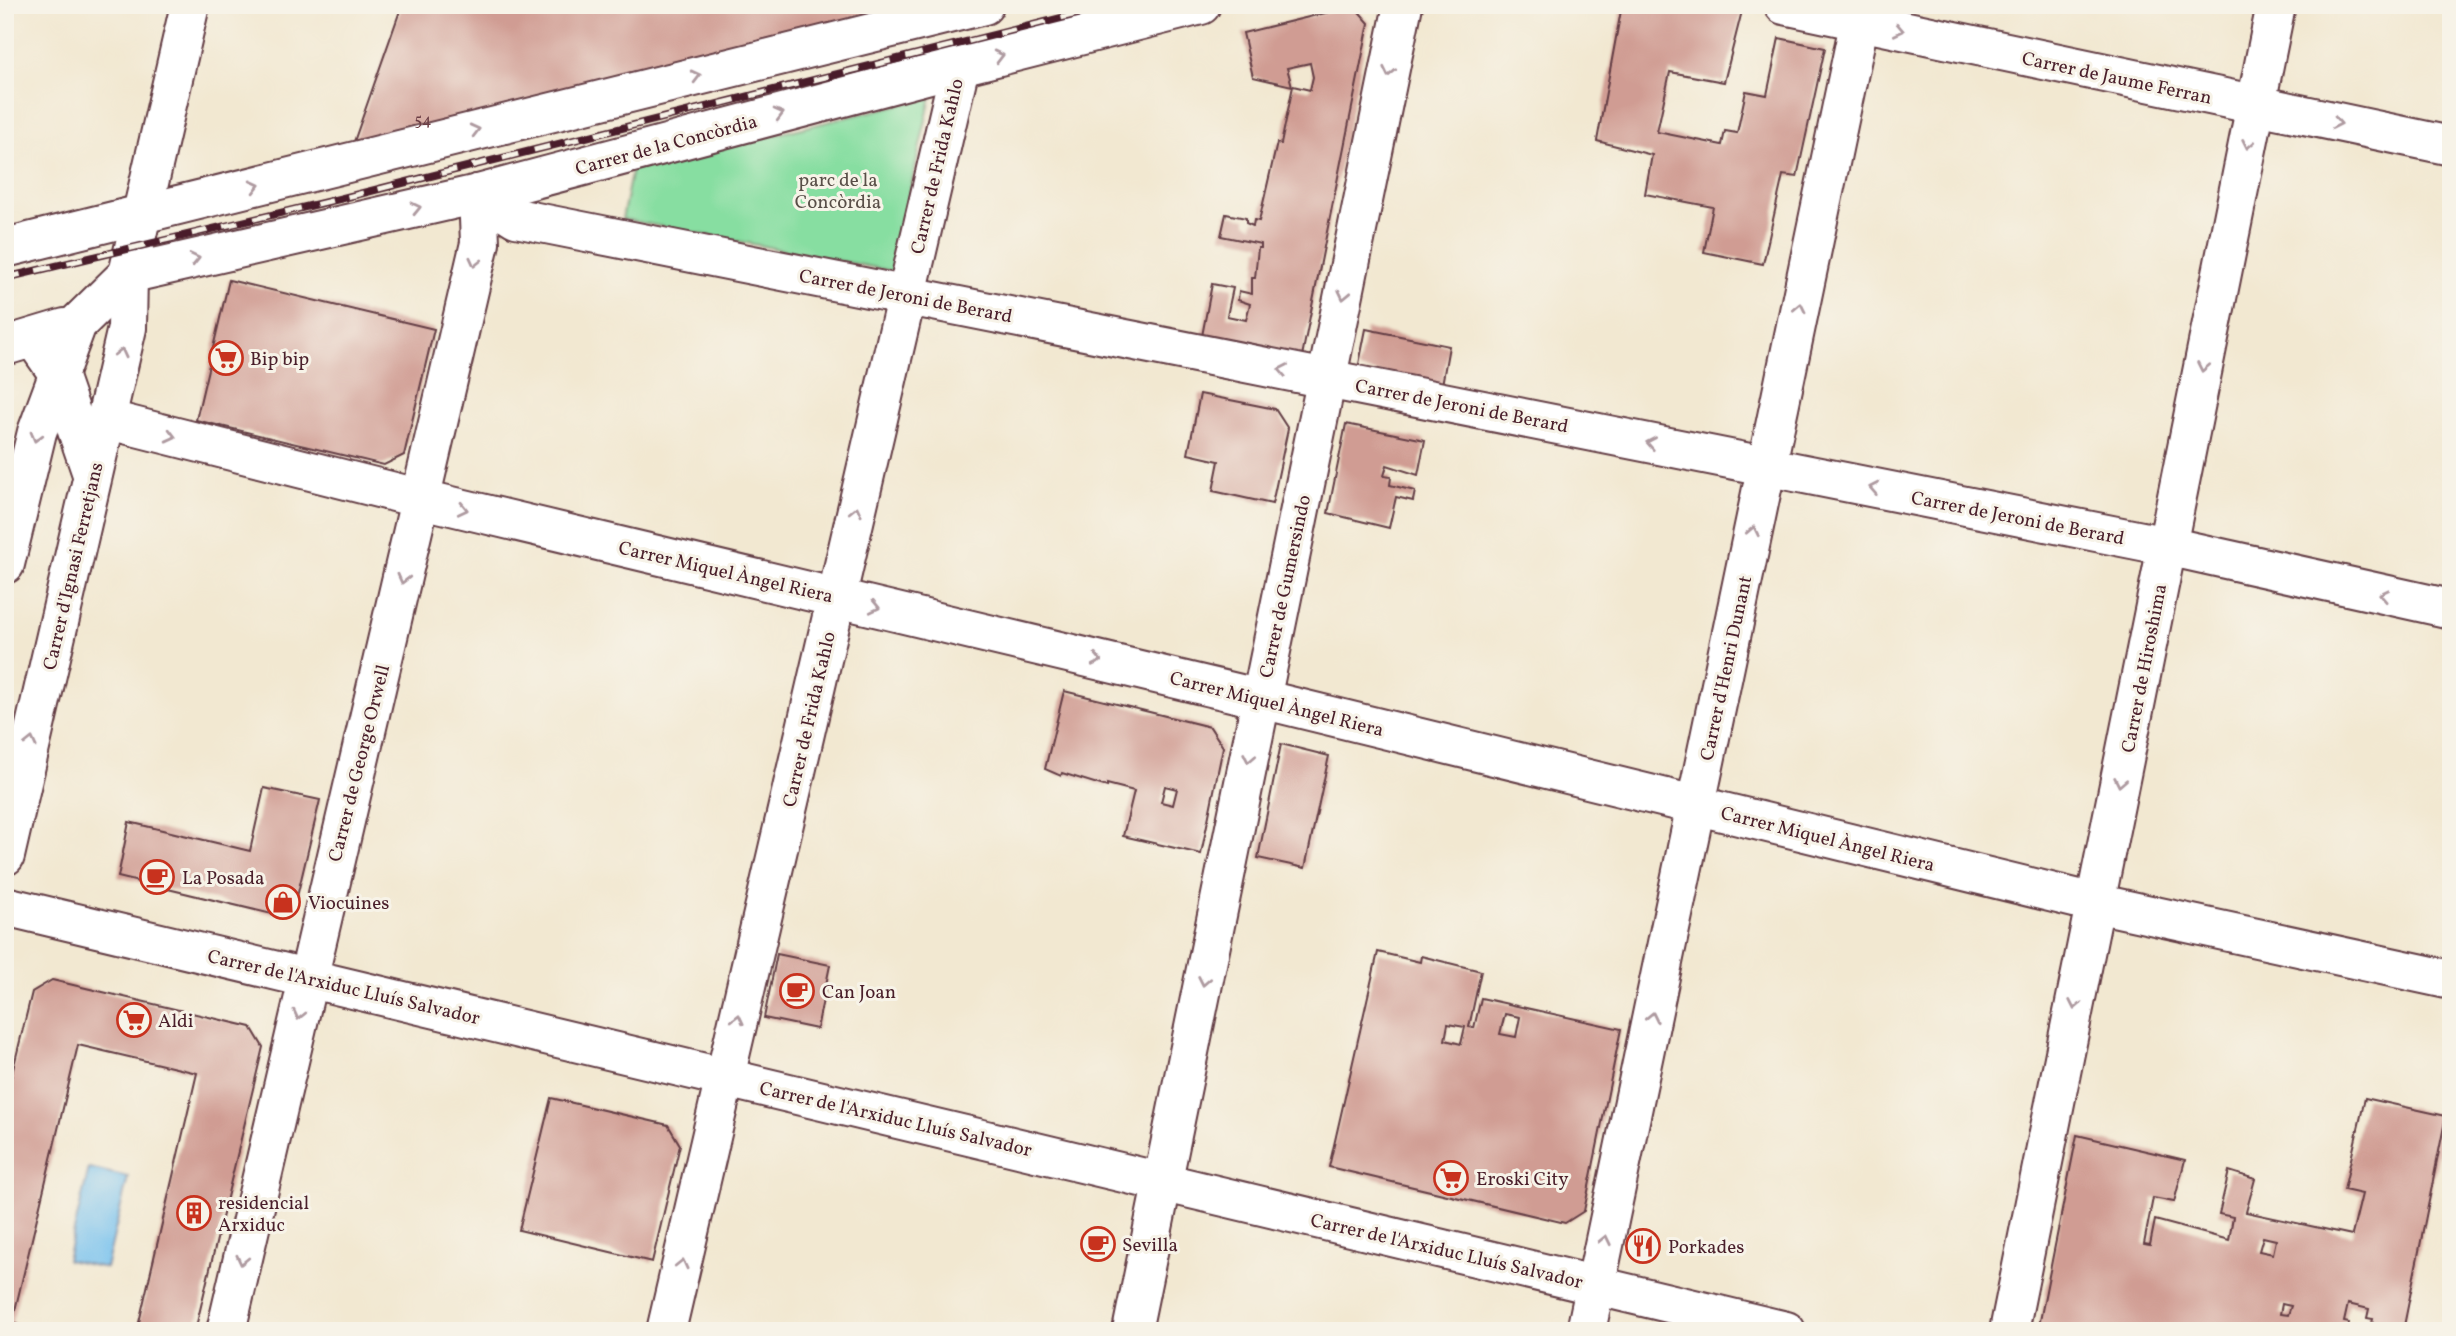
<svg xmlns="http://www.w3.org/2000/svg" width="2456" height="1336" font-family="Vollkorn,serif">
  <style>
    .green { fill: #87dea1; stroke: #687e66; stroke-width: 2 }
    .water { fill: #73c0ee; stroke: #5e708c; stroke-width: 2 }
    .building { fill: #d09c93; fill-rule: evenodd }
    .lines { fill: none; stroke-linecap: round; stroke-linejoin: round }
    .street-casing { stroke: #633d44; stroke-width: 42 }
    .secondary-casing { stroke: #633d44; stroke-width: 42 }
    .street { stroke: #fff; stroke-width: 38 }
    .secondary { stroke: #fff; stroke-width: 38 }
    .rail-casing { stroke: #4a1f2b; stroke-width: 8 }
    .rail { stroke: #f7f3e8; stroke-width: 5; stroke-dasharray: 16; stroke-linecap: butt }
    .oneway { stroke: #ae9aa0 }
    .labels { text-anchor: middle; stroke-width: 6; stroke-linejoin: round; paint-order: stroke }
    .number-label { font-size: 16px; fill: #6c3e45 }
    .street-label { font-size: 19px; fill: #4a1f2b; stroke: #f7f3e8 }
    .park-label { font-size: 19px; fill: #594f48; stroke: #f7f3e8 }
    .poi-label { font-size: 19px; fill: #4a1f2b; stroke: #f7f3e8; text-anchor: start }
  </style>
  <rect width="100%" height="100%" fill="#f7f3e8"/>
  <filter id="ink" filterUnits="userSpaceOnUse"><feTurbulence type="fractalNoise" baseFrequency=".0143" numOctaves="2"/><feDisplacementMap in="SourceGraphic" scale="14" xChannelSelector="R" yChannelSelector="G"/><feConvolveMatrix kernelMatrix="1 2 1 2 8 2 1 2 1" color-interpolation-filters="sRGB"/></filter>
  <filter id="wash" filterUnits="userSpaceOnUse"><feTurbulence type="fractalNoise" baseFrequency=".00686" numOctaves="4" result="noise"/><feDisplacementMap in="SourceGraphic" scale="28" xChannelSelector="R" yChannelSelector="G"/><feGaussianBlur stdDeviation="1.57" result="paint"/><feColorMatrix in="noise" values="0 0 0 0 0 0 0 0 0 0 0 0 0 0 0 0 0 1.4 0 .05"/><feComposite in="paint" operator="in"/></filter>
  <g filter="url(#wash)">
    <rect width="100%" height="100%" fill="#f2e8d1"/>
    <!-- green -->
    <polygon class="green" points="931,97 892,271 622,219 632,169"/>
    <!-- water -->
    <polygon class="water" points="89,1168 128,1177 106,1268 67,1260"/>
    <g id="blocks">
      <!-- building -->
      <g class="building">
        <polygon points="402,5 905,5 350,153"/>
        <polygon points="1622,5 1661,5 1683,10 1684,5 1720,5 1742,11 1724,82 1670,72 1657,132 1722,145 1725,131 1737,133 1746,91 1767,95 1779,38 1825,48 1797,177 1783,175 1763,264 1704,252 1713,207 1645,194 1652,155 1597,141"/>
        <polygon points="1354,6 1369,23 1302,356 1202,336 1212,284 1233,288 1227,316 1246,320 1250,304 1238,300 1239,291 1252,294 1252,278 1255,278 1258,248 1261,248 1261,244 1221,236 1226,214 1246,218 1246,223 1253,226 1254,220 1259,221 1277,143 1281,144 1293,86 1310,90 1313,77 1310,63 1287,68 1292,86 1253,77 1243,33"/>
        <polygon points="229,280 434,329 404,455 384,465 196,420"/>
        <polygon points="1366,329 1449,346 1442,385 1358,369"/>
        <polygon points="1200,394 1275,409 1288,429 1272,504 1213,491 1219,461 1188,454"/>
        <polygon points="1346,424 1425,440 1418,475 1387,465 1384,476 1391,477 1390,485 1415,491 1413,501 1396,497 1389,528 1328,513"/>
        <path d="M1064 691 1210 727 1223 747 1201 854 1123 836 1134 791 1107 784V787L1062 773 1061 776 1045 769ZM1165 786 1177 789 1173 805 1161 802Z"/>
        <polygon points="1281,744 1329,756 1305,868 1258,858"/>
        <polygon points="264,788 320,800 296,901 276,915 118,877 129,822 250,851"/>
        <path d="M1378 952 1420 962 1421 956 1481 971 1469 1027 1474 1028 1481 998 1621 1029 1584 1211 1565 1223 1329 1167ZM1505 1014 1520 1017 1516 1037 1500 1034ZM1448 1024 1465 1027 1461 1044 1445 1040Z"/>
        <polygon points="777,954 830,965 817,1029 764,1018"/>
        <polygon points="52,980 251,1027 263,1047 195,1331 137,1331 197,1073 78,1045 12,1323 38,1331 5,1331 5,1102 32,992"/>
        <polygon points="551,1098 668,1125 680,1145 652,1262 519,1230"/>
        <path d="M2365 1098 2446 1116 2403 1331H2370L2373 1319 2367 1318 2369 1309 2348 1304 2344 1322 2349 1323 2348 1331H2038L2077 1135 2185 1160 2174 1202 2153 1198 2144 1244 2150 1245 2155 1220 2229 1240 2233 1217 2219 1214 2229 1171 2255 1179 2246 1212 2352 1235 2362 1194 2344 1190ZM2263 1237 2276 1240 2273 1254 2259 1251ZM2282 1304 2291 1306 2288 1315 2280 1314Z"/>
      </g>
    </g>
  </g>
  <g filter="url(#ink)">
    <use href="#blocks" fill-opacity="0" stroke="#633d44" stroke-width="2"/>
    <g class="lines">
      <!-- street casing -->
      <g class="street-casing">
        <g id="street">
          <polyline points="1784,5 2451,146"/>
          <polyline points="478,194 516,218 2167,546 2451,609"/>
          <polyline points="5,248 984,5"/>
          <polyline points="128,274 478,194 960,66 1201,5"/>
          <polyline points="5,346 65,328"/>
          <polyline points="105,419 422,499 1261,699 2095,903 2451,980"/>
          <polyline points="226,1331 480,243 478,194"/>
          <polyline points="666,1331 960,66"/>
          <polyline points="1132,1331 1403,5"/>
          <polyline points="1586,1331 1863,5"/>
          <polyline points="2009,1331 2276,5"/>
        </g>
      </g>
      <!-- secondary casing -->
      <g class="secondary-casing">
        <g id="secondary">
          <polyline points="34,339 57,372 92,474"/>
          <polyline points="5,564 37,432 77,324 128,274"/>
          <polyline points="5,856 127,328 128,274 190,5"/>
          <polyline points="5,906 1786,1331"/>
        </g>
      </g>
      <!-- street -->
      <use href="#street" class="street"/>
      <!-- secondary -->
      <use href="#secondary" class="secondary"/>
      <!-- rail casing -->
      <g class="rail-casing">
        <polyline id="rail" points="5,278 339,199 1113,5"/>
      </g>
      <!-- rail -->
      <use href="#rail" class="rail"/>
    </g>
    <!-- one-way arrows -->
    <defs><path id="oneway-chevron" d="M-2-3.5L2.5 0L-2 3.5" fill="none" stroke-width="1.6" stroke-linecap="round" stroke-linejoin="round" transform="scale(1.75)"/></defs>
    <g class="oneway">
      <use href="#oneway-chevron" transform="translate(1899 30) rotate(12)"/>
      <use href="#oneway-chevron" transform="translate(999 56) rotate(-14)"/>
      <use href="#oneway-chevron" transform="translate(1389 72) rotate(102)"/>
      <use href="#oneway-chevron" transform="translate(696 76) rotate(-14)"/>
      <use href="#oneway-chevron" transform="translate(779 114) rotate(-15)"/>
      <use href="#oneway-chevron" transform="translate(2337 123) rotate(11)"/>
      <use href="#oneway-chevron" transform="translate(475 130) rotate(-14)"/>
      <use href="#oneway-chevron" transform="translate(2248 144) rotate(101)"/>
      <use href="#oneway-chevron" transform="translate(255 186) rotate(-14)"/>
      <use href="#oneway-chevron" transform="translate(416 208) rotate(-13)"/>
      <use href="#oneway-chevron" transform="translate(195 259) rotate(-13)"/>
      <use href="#oneway-chevron" transform="translate(475 262) rotate(103)"/>
      <use href="#oneway-chevron" transform="translate(1344 295) rotate(102)"/>
      <use href="#oneway-chevron" transform="translate(1800 308) rotate(-78)"/>
      <use href="#oneway-chevron" transform="translate(121 353) rotate(-77)"/>
      <use href="#oneway-chevron" transform="translate(2203 367) rotate(101)"/>
      <use href="#oneway-chevron" transform="translate(1283 370) rotate(-169)"/>
      <use href="#oneway-chevron" transform="translate(171 436) rotate(14)"/>
      <use href="#oneway-chevron" transform="translate(36 437) rotate(105)"/>
      <use href="#oneway-chevron" transform="translate(1651 443) rotate(-169)"/>
      <use href="#oneway-chevron" transform="translate(1874 488) rotate(-169)"/>
      <use href="#oneway-chevron" transform="translate(463 509) rotate(13)"/>
      <use href="#oneway-chevron" transform="translate(856 511) rotate(-77)"/>
      <use href="#oneway-chevron" transform="translate(1753 531) rotate(-78)"/>
      <use href="#oneway-chevron" transform="translate(403 579) rotate(104)"/>
      <use href="#oneway-chevron" transform="translate(2384 595) rotate(-168)"/>
      <use href="#oneway-chevron" transform="translate(875 607) rotate(13)"/>
      <use href="#oneway-chevron" transform="translate(1097 660) rotate(13)"/>
      <use href="#oneway-chevron" transform="translate(31 742) rotate(-77)"/>
      <use href="#oneway-chevron" transform="translate(1249 758) rotate(101)"/>
      <use href="#oneway-chevron" transform="translate(2120 782) rotate(101)"/>
      <use href="#oneway-chevron" transform="translate(1204 981) rotate(101)"/>
      <use href="#oneway-chevron" transform="translate(2075 1005) rotate(101)"/>
      <use href="#oneway-chevron" transform="translate(299 1015) rotate(103)"/>
      <use href="#oneway-chevron" transform="translate(1652 1017) rotate(-78)"/>
      <use href="#oneway-chevron" transform="translate(738 1019) rotate(-77)"/>
      <use href="#oneway-chevron" transform="translate(1605 1240) rotate(-78)"/>
      <use href="#oneway-chevron" transform="translate(242 1260) rotate(103)"/>
      <use href="#oneway-chevron" transform="translate(682 1264) rotate(-77)"/>
    </g>
  </g>
  <!-- icons -->
  <defs>
    <g id="supermarket-ring" transform="scale(1.75)"><circle r="9.5" fill="#f7f3e8" stroke="#c8321e" stroke-width="1.5"/><path d="M-6-5.5h2.5l.6 2H6L4.5 2H-2.5L-4.4-4H-6ZM-1.5 3.2a1.3 1.3 0 1 0 .1 0ZM3 3.2a1.3 1.3 0 1 0 .1 0Z" fill="#c8321e"/></g>
    <g id="cafe-ring" transform="scale(1.75)"><circle r="9.5" fill="#f7f3e8" stroke="#c8321e" stroke-width="1.5"/><path d="M-5.5-4.5H6V0H3Q3 3.5 0 3.5H-2.5Q-5.5 3.5-5.5 0ZM3-3.2v2h1.7v-2ZM-6 4.5H4V6H-6Z" fill="#c8321e"/></g>
    <g id="shop-ring" transform="scale(1.75)"><circle r="9.5" fill="#f7f3e8" stroke="#c8321e" stroke-width="1.5"/><path d="M-5-2.5h2.3a2.7 3.5 0 0 1 5.4 0H5L5.5 6h-11ZM-1.5-2.5h3a1.5 2.3 0 0 0-3 0Z" fill="#c8321e"/></g>
    <g id="building-ring" transform="scale(1.75)"><circle r="9.5" fill="#f7f3e8" stroke="#c8321e" stroke-width="1.5"/><path d="M-4-6H4V6H1V3H-1V6H-4ZM-2.5-4.3h1.7v1.8h-1.7ZM.8-4.3h1.7v1.8H.8ZM-2.5-1h1.7V.8h-1.7ZM.8-1h1.7V.8H.8Z" fill="#c8321e"/></g>
    <g id="restaurant-ring" transform="scale(1.75)"><circle r="9.5" fill="#f7f3e8" stroke="#c8321e" stroke-width="1.5"/><path d="M-5-6h1v4h1v-4h1v4h1v-4h1v5L-1.5 .5V6h-2V.5L-5-1ZM5-6V6H3V1.5H1.5Q1.5-4 5-6Z" fill="#c8321e"/></g>
  </defs>
  <g fill-rule="evenodd">
    <use href="#supermarket-ring" x="226" y="358"/>
    <use href="#cafe-ring" x="157" y="877"/>
    <use href="#shop-ring" x="283" y="902"/>
    <use href="#cafe-ring" x="797" y="991"/>
    <use href="#supermarket-ring" x="134" y="1020"/>
    <use href="#supermarket-ring" x="1451" y="1178"/>
    <use href="#building-ring" x="194" y="1213"/>
    <use href="#cafe-ring" x="1098" y="1244"/>
    <use href="#restaurant-ring" x="1643" y="1246"/>
  </g>
  <g class="labels">
    <!-- number labels -->
    <g class="number-label">
      <text x="423" y="125">54</text>
    </g>
    <!-- street labels -->
    <g class="street-label">
      <text transform="translate(2117 77) rotate(12)" y="7">Carrer de Jaume Ferran</text>
      <text transform="translate(666 144) rotate(-15)" y="7">Carrer de la Concòrdia</text>
      <text transform="translate(936 166) rotate(-77)" y="7">Carrer de Frida Kahlo</text>
      <text transform="translate(906 295) rotate(11)" y="7">Carrer de Jeroni de Berard</text>
      <text transform="translate(1462 405) rotate(11)" y="7">Carrer de Jeroni de Berard</text>
      <text transform="translate(2018 517) rotate(11)" y="7">Carrer de Jeroni de Berard</text>
      <text transform="translate(72 566) rotate(-77)" y="7">Carrer d'Ignasi Ferretjans</text>
      <text transform="translate(726 571) rotate(13)" y="7">Carrer Miquel Àngel Riera</text>
      <text transform="translate(1284 586) rotate(-78)" y="7">Carrer de Gumersindo</text>
      <text transform="translate(1725 668) rotate(-78)" y="7">Carrer d'Henri Dunant</text>
      <text transform="translate(2143 668) rotate(-79)" y="7">Carrer de Hiroshima</text>
      <text transform="translate(1277 703) rotate(14)" y="7">Carrer Miquel Àngel Riera</text>
      <text transform="translate(808 719) rotate(-77)" y="7">Carrer de Frida Kahlo</text>
      <text transform="translate(358 763) rotate(-76)" y="7">Carrer de George Orwell</text>
      <text transform="translate(1828 838) rotate(14)" y="7">Carrer Miquel Àngel Riera</text>
      <text transform="translate(344 986) rotate(13)" y="7">Carrer de l'Arxiduc Lluís Salvador</text>
      <text transform="translate(896 1118) rotate(13)" y="7">Carrer de l'Arxiduc Lluís Salvador</text>
      <text transform="translate(1447 1250) rotate(13)" y="7">Carrer de l'Arxiduc Lluís Salvador</text>
    </g>
    <!-- park labels -->
    <g class="park-label">
      <text x="838" y="186">parc de la<tspan x="838" dy="22">Concòrdia</tspan></text>
    </g>
    <!-- poi labels -->
    <g class="poi-label">
      <text x="250" y="365">Bip bip</text>
      <text x="182" y="884">La Posada</text>
      <text x="308" y="909">Viocuines</text>
      <text x="822" y="998">Can Joan</text>
      <text x="158" y="1027">Aldi</text>
      <text x="1476" y="1185">Eroski City</text>
      <text x="218" y="1209">residencial<tspan x="218" dy="22">Arxiduc</tspan></text>
      <text x="1122" y="1251">Sevilla</text>
      <text x="1668" y="1253">Porkades</text>
    </g>
  </g>
  <!-- margin -->
  <rect width="2456" height="1336" fill="none" stroke="#f7f3e8" stroke-width="28"/>
</svg>
